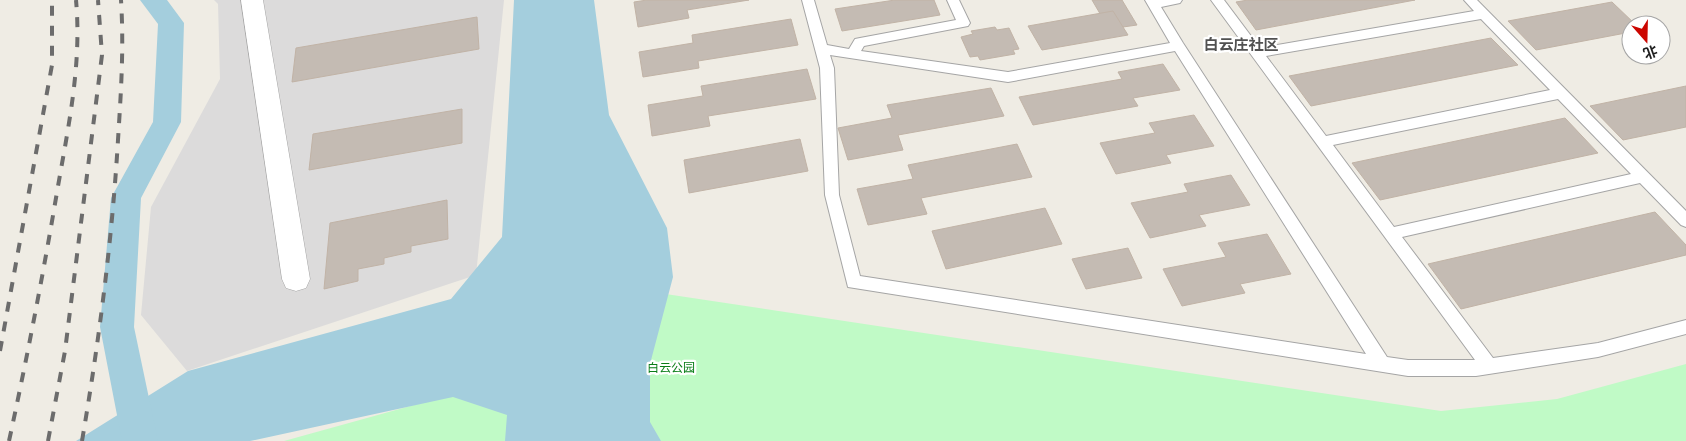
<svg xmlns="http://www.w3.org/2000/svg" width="1686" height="441" font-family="Figtree,'Noto Sans SC',sans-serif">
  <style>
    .residential { fill: #dcdbdb }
    .park { fill: #c0fac6 }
    .water { fill: #a4cedd }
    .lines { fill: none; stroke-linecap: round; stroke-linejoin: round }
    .canal { fill: #a4cedd; fill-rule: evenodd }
    .building { fill: #c4bbb3; stroke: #c1b3a6 }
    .lane-casing { stroke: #a5a5a5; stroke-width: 2 }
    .street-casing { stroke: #a5a5a5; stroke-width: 1 }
    .lane { fill: #fff; fill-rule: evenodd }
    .street { fill: #fff; fill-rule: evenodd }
    .rail { stroke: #6c6c6c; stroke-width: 4; stroke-dasharray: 10 10; stroke-linecap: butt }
    .labels { text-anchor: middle; stroke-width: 4.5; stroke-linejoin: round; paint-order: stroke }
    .park-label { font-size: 12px; fill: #0b7d18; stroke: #fff }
    .quarter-label { font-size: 15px; font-weight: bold; fill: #515151; stroke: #fff }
  </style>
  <rect width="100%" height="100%" fill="#efece4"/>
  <!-- residential -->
  <polygon class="residential" points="214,0 504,0 476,275 187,371 141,315 151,207 220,79 218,4"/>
  <!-- park -->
  <polygon class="park" points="659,293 1441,411 1557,399 1686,364 1686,441 284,441 468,390"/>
  <!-- water -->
  <polygon class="water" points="514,0 594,0 609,115 667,228 673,277 650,364 650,422 661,441 505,441 507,415 453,397 250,441 76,441 188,371 451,299 502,237"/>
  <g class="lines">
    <!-- canal -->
    <polygon class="canal" points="140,0 167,0 184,23 181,122 141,198 134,327 158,441 122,441 100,327 111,198 153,122 158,24"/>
  </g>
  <!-- building -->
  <g class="building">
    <polygon points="647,0 749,0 687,10 689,18 638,27 634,2"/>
    <polygon points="895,0 934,0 940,15 842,31 835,9"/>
    <polygon points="1092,0 1122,0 1137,25 1109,29"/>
    <polygon points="1248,0 1415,0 1256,30 1236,2"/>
    <polygon points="1612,2 1636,25 1631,25 1631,32 1536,50 1508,21"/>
    <polygon points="1113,11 1128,35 1042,50 1028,26"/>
    <polygon points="477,17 479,49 292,82 296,48"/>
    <polygon points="791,19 798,45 698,61 699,68 643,77 639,52 693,43 692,35"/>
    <polygon points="995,27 997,30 1009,28 1019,49 1013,50 1015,54 980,60 978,56 970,57 961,37 973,34 971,31"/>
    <polygon points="1491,38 1518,65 1311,106 1289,76"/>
    <polygon points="1163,64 1180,90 1133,98 1138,106 1033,125 1019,97 1122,79 1118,72"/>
    <polygon points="807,69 816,99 708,116 710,126 652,136 648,105 703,96 701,86"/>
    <polygon points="1686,86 1686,127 1623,140 1590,106"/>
    <polygon points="991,88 1004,116 898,135 903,150 848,160 838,128 892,118 887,105"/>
    <polygon points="462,109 462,143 309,170 313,134"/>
    <polygon points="1194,115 1214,146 1166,155 1171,163 1116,174 1100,143 1155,133 1149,123"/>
    <polygon points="1565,118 1598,153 1380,200 1352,163"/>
    <polygon points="800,139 808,171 689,193 684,160"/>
    <polygon points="1017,144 1032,177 921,198 927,214 868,225 857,189 913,179 908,165"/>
    <polygon points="1231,175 1250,205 1199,215 1206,226 1150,238 1131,203 1188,192 1184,184"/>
    <polygon points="447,200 448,239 411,246 411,252 384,258 384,264 358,269 358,281 324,289 330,223"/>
    <polygon points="1045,208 1062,244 946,269 932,231"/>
    <polygon points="1655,212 1686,245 1686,255 1461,309 1428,264"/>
    <polygon points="1267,234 1291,274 1240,284 1245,293 1182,306 1163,269 1226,257 1218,243"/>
    <polygon points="1128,248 1142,278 1086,289 1072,259"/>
  </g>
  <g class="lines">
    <!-- lane casing -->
    <g class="lane-casing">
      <path id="lane" d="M802 0H814L827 45 849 49 855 39 860 38 956 20 947 0H959L970 23 968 26 864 46 861 51 1008 72 1170 43 1145 0H1182L1180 3 1161 7 1183 43 1387 357 1408 360H1475L1211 0H1224L1260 48 1474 11 1464 0H1477L1686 211V227L1681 225 1640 183 1402 237 1493 358 1598 343 1686 320V334L1598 357 1476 376H1408L848 287 825 195 820 68ZM1481 19 1550 90 1326 136 1266 56ZM1175 51 1366 354 860 276 839 195 834 68 830 55 1008 82ZM1558 99 1631 174 1394 227 1333 145Z"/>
    </g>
    <!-- street casing -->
    <g class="street-casing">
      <polygon id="street" points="241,0 263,0 310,279 306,288 296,291 286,288 282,279"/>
    </g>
    <!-- lane -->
    <use href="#lane" class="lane"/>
    <!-- street -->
    <use href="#street" class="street"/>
    <!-- rail -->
    <g class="rail">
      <polyline points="0,351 52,65 52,0"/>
      <path d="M9 441C27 358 43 275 57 192 68 128 82 65 76 0"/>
      <polyline points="48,441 65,351 102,55 98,0"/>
      <path d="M82 441C99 341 112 241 118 140 121 92 124 48 121 0"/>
    </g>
  </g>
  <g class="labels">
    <!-- park labels -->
    <g class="park-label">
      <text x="671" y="372">白云公园</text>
    </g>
    <!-- quarter labels -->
    <g class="quarter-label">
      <text x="1241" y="50">白云庄社区</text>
    </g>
  </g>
  <!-- north arrow -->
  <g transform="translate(1646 40) rotate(160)"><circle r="24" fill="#ffffff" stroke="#a5a5a5"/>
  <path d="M0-4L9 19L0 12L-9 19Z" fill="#cc0600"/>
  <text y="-8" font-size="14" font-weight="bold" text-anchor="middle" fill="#1e1e1e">北</text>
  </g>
</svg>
